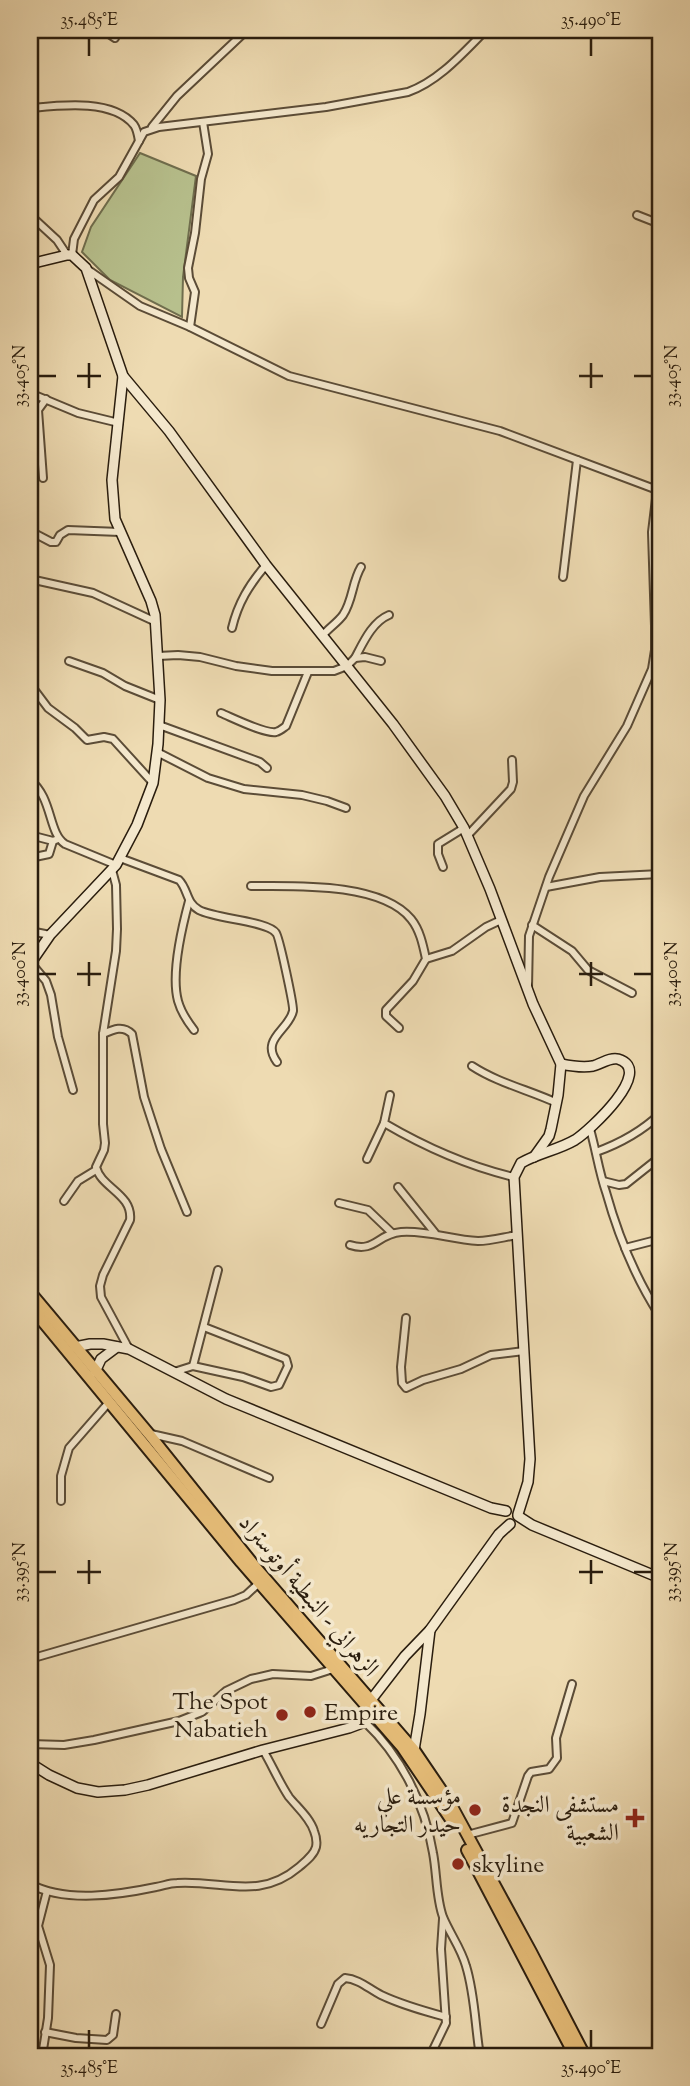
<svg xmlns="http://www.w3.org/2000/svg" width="690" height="2086" font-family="'Sorts Mill Goudy',Amiri,serif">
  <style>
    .green { fill: #b7c08d; stroke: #706e4e; stroke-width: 2 }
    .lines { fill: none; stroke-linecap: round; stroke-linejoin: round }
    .street-casing { stroke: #5b4c37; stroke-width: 10 }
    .secondary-casing { stroke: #2a1d0e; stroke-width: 12 }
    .highway-casing { stroke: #2a1d0e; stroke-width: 14 }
    .street { stroke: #f4e8cd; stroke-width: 6 }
    .secondary { stroke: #f4e8cd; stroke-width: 9 }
    .highway { stroke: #e7be79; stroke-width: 10 }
    .ticks { fill: none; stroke: #2a1d0e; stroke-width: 2.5 }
    .poi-dot { fill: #8f2418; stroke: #f4e8cd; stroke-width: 2.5 }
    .labels { text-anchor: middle; stroke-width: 7; stroke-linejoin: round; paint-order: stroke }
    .street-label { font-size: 24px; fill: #2a1d0e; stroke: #f4e8cd }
    .poi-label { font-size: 24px; fill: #2a1d0e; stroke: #f4e8cd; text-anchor: end }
    .neatline { fill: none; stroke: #2a1d0e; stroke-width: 2.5 }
    .ticks-label { font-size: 18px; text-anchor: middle; fill: #2a1d0e }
  </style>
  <rect width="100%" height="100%" fill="#eedbb2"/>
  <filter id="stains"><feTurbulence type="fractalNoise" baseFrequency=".00286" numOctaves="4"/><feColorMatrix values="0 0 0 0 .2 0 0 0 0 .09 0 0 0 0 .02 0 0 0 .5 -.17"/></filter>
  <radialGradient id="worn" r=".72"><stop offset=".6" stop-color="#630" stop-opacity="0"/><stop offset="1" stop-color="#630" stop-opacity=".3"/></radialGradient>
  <!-- green -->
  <polygon class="green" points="140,153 196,176 183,277 182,317 110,280 82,252 91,227"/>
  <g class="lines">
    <!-- street casing -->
    <g class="street-casing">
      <g id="street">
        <polyline points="103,30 115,38"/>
        <path d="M32 108C62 105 113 99 134 125 137 129 138 135 139 141"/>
        <polyline points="152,127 177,96 247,30"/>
        <polyline points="30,215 57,240 67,255"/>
        <polyline points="637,215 660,224"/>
        <path d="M72 255 74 239 94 200 119 177 144 132 159 127 326 107 408 92C439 81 463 53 486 30"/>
        <polyline points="87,269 140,306 190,327 289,376 500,431 660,491"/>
        <polyline points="190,327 195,292 189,278 188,268 195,233 201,179 208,154 203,122"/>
        <polyline points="30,393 78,413 119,423"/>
        <polyline points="43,478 38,410 46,399"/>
        <polyline points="30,531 51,542 56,542 60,535 68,530 120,532"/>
        <polyline points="563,577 577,460"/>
        <polyline points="30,579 93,593 156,622"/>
        <path d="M232 628C238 603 249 585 266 565"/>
        <path d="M323 635C329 628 338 622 343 615 353 600 352 582 361 567"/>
        <polyline points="158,656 178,655 200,657 236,666 272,671 334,671 347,666 355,658 365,657 381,661"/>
        <path d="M355 658C363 643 372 622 389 615"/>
        <polyline points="69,661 103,673 125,686 160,700"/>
        <polyline points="30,684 48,708 75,728 87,740 104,737 113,739 153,783"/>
        <path d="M221 713C233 718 265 734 276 732 280 731 282 729 286 726L308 672"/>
        <polyline points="159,725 260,762 267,768"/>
        <polyline points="157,752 208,778 244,789 302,795 327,801 346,808"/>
        <path d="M30 780C53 798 48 833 65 844L116 865"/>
        <polyline points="30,835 53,841"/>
        <polyline points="468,835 511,789 513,782 512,760"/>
        <polyline points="30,858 49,854 53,841 58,839"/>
        <path d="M120 858 179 880C188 889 186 903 199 910 216 919 268 921 276 933 279 936 294 1006 293 1011 289 1030 260 1039 277 1062"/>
        <polyline points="443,867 438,854 438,844 464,828"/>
        <path d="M112 870 116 885 117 929 116 951 103 1034V1124L105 1143 104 1150 96 1167C101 1188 133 1194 130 1220L103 1275 100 1286 101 1297 129 1349"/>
        <path d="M251 886C294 886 381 882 411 919 420 930 423 945 426 959L413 981 386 1010V1016L399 1028"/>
        <polyline points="546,887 600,877 660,874"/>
        <path d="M189 901C182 927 171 975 178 1001 181 1012 187 1021 194 1030"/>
        <polyline points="532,925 572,951 588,970 632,993"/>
        <polyline points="30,931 50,935"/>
        <polyline points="30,945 41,947"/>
        <polyline points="426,959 452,951 486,927 501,920"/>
        <polyline points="31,963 46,981 51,995 58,1037 73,1090"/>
        <polyline points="528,988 529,936 549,877 584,796 627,726 652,669 655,650 655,626 652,532 658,482 657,435 660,407"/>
        <path d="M103 1034C114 1029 123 1025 132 1034L144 1097 161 1149 187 1212"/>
        <path d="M472 1066C498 1083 529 1090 557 1103"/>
        <path d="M390 1095 384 1123C425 1147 467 1166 514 1177"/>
        <path d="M590 1129C596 1150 599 1172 606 1192 618 1235 636 1279 660 1316"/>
        <path d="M596 1152C621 1143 641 1132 660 1114"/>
        <polyline points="367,1159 384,1123"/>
        <polyline points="603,1181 619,1185 626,1184 660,1157"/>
        <polyline points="398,1187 435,1233"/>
        <polyline points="64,1201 78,1181 96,1170"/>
        <polyline points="339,1203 368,1210 392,1233"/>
        <path d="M350 1245C375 1253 377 1234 401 1232 428 1230 452 1240 478 1241 491 1241 504 1237 517 1235"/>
        <polyline points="625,1248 660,1239"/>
        <polyline points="406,1318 401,1367 402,1383 406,1388 423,1380 461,1369 491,1355 524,1351"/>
        <polyline points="193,1366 218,1270"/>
        <polyline points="174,1372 193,1366 243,1377 271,1387 279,1385 288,1366 286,1359 204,1327"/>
        <polyline points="151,1434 182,1441 269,1478"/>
        <polyline points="61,1501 61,1476 69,1448 110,1401"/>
        <polyline points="30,1659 234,1600 246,1595 259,1583"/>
        <path d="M365 1722C401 1756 425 1804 433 1853 437 1874 436 1898 443 1917 450 1934 461 1948 466 1966 475 1995 475 2026 480 2056"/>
        <polyline points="30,1744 64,1745 94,1740 179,1721 202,1712 226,1691 251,1679 273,1674 311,1676 333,1669"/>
        <polyline points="467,1835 512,1823 528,1776 531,1772 549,1769 557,1758 556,1738 572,1684"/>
        <path d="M30 1884C65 1903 118 1895 156 1887 163 1886 169 1883 177 1883 223 1880 259 1901 299 1867 306 1861 314 1855 316 1847 317 1842 316 1836 314 1831 310 1818 297 1807 289 1797 279 1782 272 1765 263 1750"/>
        <path d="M321 2024 338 1984 345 1978C359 1979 369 1989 381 1995 402 2005 424 2011 446 2017"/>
        <polyline points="45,2032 76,2038 107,2040 113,2035 116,2014"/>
        <polyline points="42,2056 48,2018 50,1965 38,1926 47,1891"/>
        <polyline points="430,2056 446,2023 441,1949 443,1919"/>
        <polyline points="494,2056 504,2054 519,2056"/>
        <polyline points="559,2056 573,2053"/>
      </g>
    </g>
    <!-- secondary casing -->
    <g class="secondary-casing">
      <g id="secondary">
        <polyline points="30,264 67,255 72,255 86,268 123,376 169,431 266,565 393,724 445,796 464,828 490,889 533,1004 561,1064 558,1095 551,1129 549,1136 534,1157"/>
        <polyline points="30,964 50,935 116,865 137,825 153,783 158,744 160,700 155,615 151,601 115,519 112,480 123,376"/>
        <polyline points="75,1347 90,1344 103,1344 129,1349 226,1399 491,1508 506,1511"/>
        <polyline points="95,1372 101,1359 117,1347"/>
        <path d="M518 1514 528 1482 530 1459 514 1177 521 1163C538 1153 558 1150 575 1140 589 1131 656 1070 618 1059 610 1057 601 1064 593 1066 582 1068 571 1066 561 1064"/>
        <polyline points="518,1516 532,1525 660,1578"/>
        <polyline points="371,1700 405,1656 430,1630 499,1534 510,1524"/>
        <polyline points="414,1750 420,1714 430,1630"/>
        <polyline points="30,1763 49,1775 77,1788 98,1792 125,1790 148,1785 263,1750 349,1728 365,1722 373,1716"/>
      </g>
    </g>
    <!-- highway casing -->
    <g class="highway-casing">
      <g id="highway">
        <polyline points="30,1292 149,1434 257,1569 414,1750 450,1803 531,1952 585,2056"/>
        <polyline points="30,1306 241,1562 402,1747 454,1824"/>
        <polyline points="467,1850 575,2056"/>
      </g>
    </g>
    <!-- street -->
    <use href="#street" class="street"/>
    <!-- secondary -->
    <use href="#secondary" class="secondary"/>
    <!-- highway -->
    <use href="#highway" class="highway"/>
  </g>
  <!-- ticks -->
  <path class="ticks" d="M89 38V56M591 38V56M89 363V388M591 363V388M38 376H56M77 376H101M579 376H603M634 376H652M89 962V986M591 962V986M38 974H56M77 974H101M579 974H603M634 974H652M89 1560V1584M591 1560V1584M38 1572H56M77 1572H101M579 1572H603M634 1572H652M89 2030V2048M591 2030V2048"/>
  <!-- markers -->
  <g class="poi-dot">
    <circle cx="310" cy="1712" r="7"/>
    <circle cx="282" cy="1715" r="7"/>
    <circle cx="475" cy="1810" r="7"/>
    <path d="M631.5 1807.5h7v7h7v7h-7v7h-7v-7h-7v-7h7z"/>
    <circle cx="458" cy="1864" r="7"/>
  </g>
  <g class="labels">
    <!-- street labels -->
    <g class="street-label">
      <text transform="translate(309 1595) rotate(50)" y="8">الزهراني - النبطية أوتوستراد</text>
    </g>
    <!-- poi labels -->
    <g class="poi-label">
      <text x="268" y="1709">The Spot<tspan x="268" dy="28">Nabatieh</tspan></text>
      <text x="324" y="1720" text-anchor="start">Empire</text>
      <text x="461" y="1804">مؤسسة علي<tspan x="461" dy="28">حيدر التجاريه</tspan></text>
      <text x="619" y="1812">مستشفى النجدة<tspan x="619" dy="28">الشعبية</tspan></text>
      <text x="472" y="1872" text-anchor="start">skyline</text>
    </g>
  </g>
  <!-- margin -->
  <rect width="690" height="2086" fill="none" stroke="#eedbb2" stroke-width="77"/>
  <rect x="38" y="38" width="614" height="2010" class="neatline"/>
  <g class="ticks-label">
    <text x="89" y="25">35.485°E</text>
    <text x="591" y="25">35.490°E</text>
    <text transform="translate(19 376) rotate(-90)" y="6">33.405°N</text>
    <text transform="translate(671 376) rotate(-90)" y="6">33.405°N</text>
    <text transform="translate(19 974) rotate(-90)" y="6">33.400°N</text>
    <text transform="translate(671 974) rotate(-90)" y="6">33.400°N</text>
    <text transform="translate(19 1572) rotate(-90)" y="6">33.395°N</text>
    <text transform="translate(671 1572) rotate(-90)" y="6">33.395°N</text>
    <text x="89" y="2073">35.485°E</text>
    <text x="591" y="2073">35.490°E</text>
  </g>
  <rect width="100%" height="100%" filter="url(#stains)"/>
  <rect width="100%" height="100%" fill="url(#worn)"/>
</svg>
